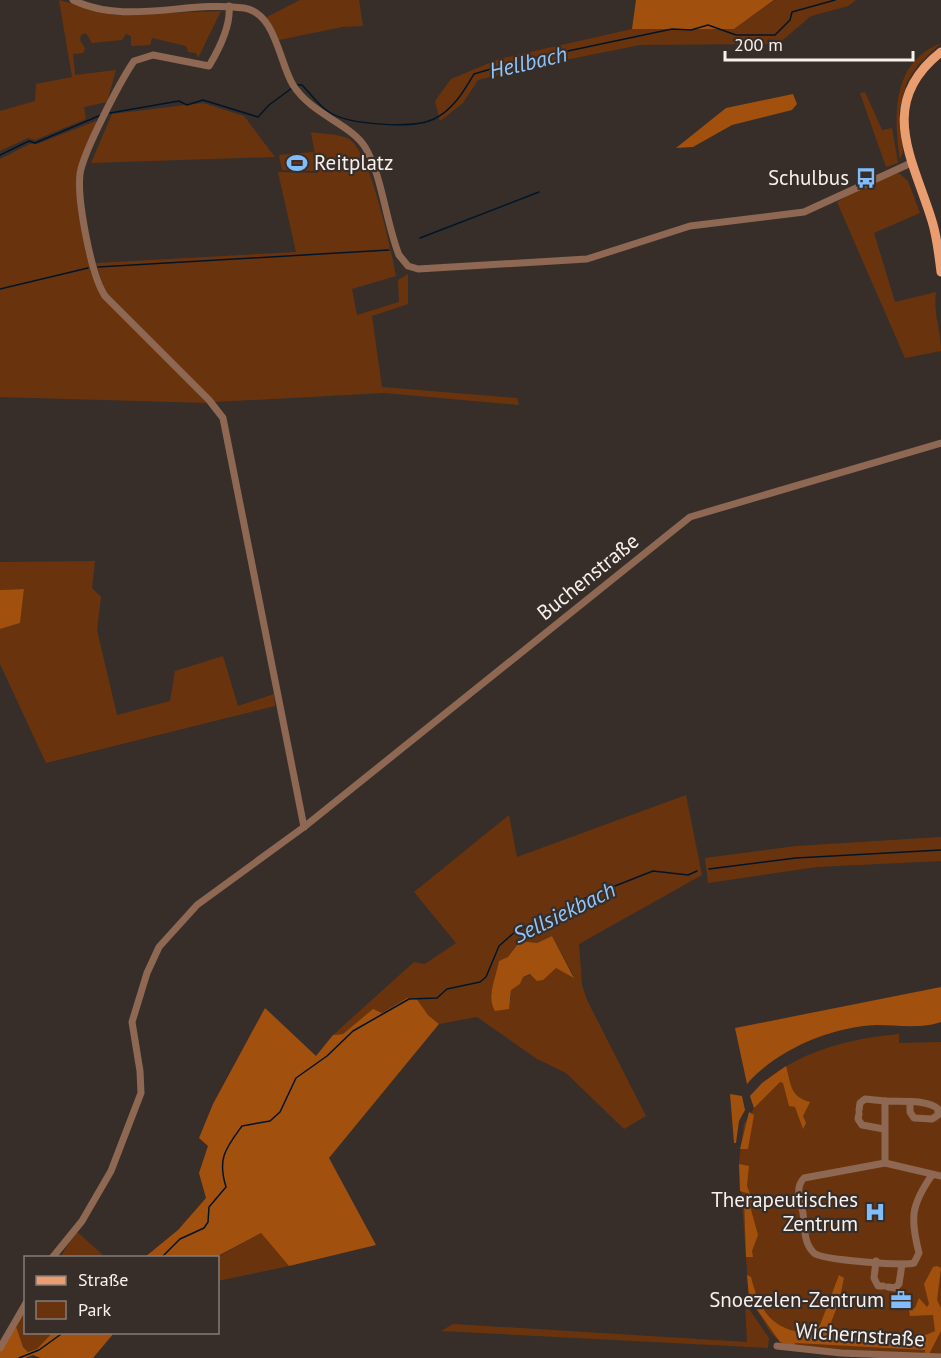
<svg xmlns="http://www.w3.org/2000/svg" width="941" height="1358" font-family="'PT Sans',sans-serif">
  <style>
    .green { fill: #69340d; fill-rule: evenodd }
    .forest { fill: #a2500d }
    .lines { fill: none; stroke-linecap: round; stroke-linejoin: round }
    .stream { stroke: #00152a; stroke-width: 1.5 }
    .minor { stroke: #8e6852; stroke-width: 7 }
    .major { stroke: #ea9e70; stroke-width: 9 }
    .labels { text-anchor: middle; stroke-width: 4.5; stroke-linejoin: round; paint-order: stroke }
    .poi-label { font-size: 21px; fill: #f7f1ee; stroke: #372e29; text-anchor: end }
    .street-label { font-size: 21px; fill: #f7f1ee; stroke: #372e29 }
    .water-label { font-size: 22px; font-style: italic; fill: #90c6fc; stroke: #372e29 }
  </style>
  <rect width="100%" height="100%" fill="#372e29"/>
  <!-- green -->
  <g class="green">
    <polygon points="59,0 114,15 221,11 198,58 196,53 188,52 186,46 152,38 150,45 131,46 131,36 126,34 122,40 92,43 86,33 81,35 80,40 85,48 83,53 73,54 75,75 116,70 107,102 84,107 86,119 35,140 28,138 0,151 0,111 35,101 36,84 72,77"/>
    <polygon points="300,0 359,0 363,26 342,27 279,40 267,17"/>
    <polygon points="775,0 856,0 848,6 811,16 778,44 640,45 525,68 478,80 463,103 440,121 435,101 451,79 499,59 632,29 734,29"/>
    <path d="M941 43 918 65 907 82 899 110 903 152 900 159C894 116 891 63 941 43Z"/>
    <polygon points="865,92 882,130 892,128 898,163 886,167 860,93"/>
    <polygon points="203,103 244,116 275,157 91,163 112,114"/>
    <polygon points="96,121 99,123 78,173 90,267 98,290 207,403 0,397 0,159 30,144 37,144"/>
    <path d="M311 132C322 134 337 134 347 138 370 147 391 250 396 276L352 289 357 315 399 302 398 280 408 274V304L372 316 382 387 517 398 519 405 384 393 214 402 105 291 96 263 296 252 278 172 318 173Z"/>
    <polygon points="313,152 316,171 282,170 279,155"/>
    <path d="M899 173 908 181 920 213 874 233 895 302 936 292C933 312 941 331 941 351L905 358 837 202 873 180Z"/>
    <polygon points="95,561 92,588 101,597 97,630 117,715 170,701 175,671 223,656 238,706 274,694 275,706 46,763 0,664 0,629 20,623 24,589 0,590 0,562"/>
    <path d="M686 795 702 875 579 944 582 985 587 1000 646 1116 624 1129 566 1073 537 1059 477 1017 439 1024 428 1015 416 998H407L382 1013 373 1010 343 1034 333 1035 414 962 425 964 456 943 414 892 509 815 517 857ZM552 936 574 976 556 968 523 977 520 984 510 990 511 999 491 993 508 957 520 941 537 943Z"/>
    <polygon points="941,837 941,861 817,867 708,883 705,858 796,846"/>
    <path d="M899 1034V1043L941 1042V1356L794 1348 780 1342 771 1333 749 1298 739 1161 744 1124 754 1108 750 1096C787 1054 845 1039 899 1034Z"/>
    <polygon points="76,1231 102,1254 99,1257 60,1258"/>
    <polygon points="261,1233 289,1266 218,1281 216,1258"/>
    <polygon points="745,1303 769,1338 768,1348 441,1331 453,1324 747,1342"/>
    <polygon points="25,1311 26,1332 52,1333 37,1349 28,1352 23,1347 16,1326"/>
  </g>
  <!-- forest -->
  <g class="forest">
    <polygon points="636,0 774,0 734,29 632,29"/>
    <polygon points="793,94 797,104 792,110 732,125 693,147 676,148 726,108"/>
    <polygon points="24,589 20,623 0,629 0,590"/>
    <path d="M552 936 574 978 556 968 543 980 537 981 530 974 523 977 520 984 511 990 509 1009 495 1011C486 997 496 978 499 961L508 957 520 941 537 943Z"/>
    <path d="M941 987V1022C922 1029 896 1025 876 1025 831 1027 776 1050 747 1084L735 1028Z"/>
    <polygon points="407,998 416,998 428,1015 439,1024 329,1158 376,1245 289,1266 261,1233 216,1257 145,1257 178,1230 206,1198 199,1173 208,1146 199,1138 213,1104 265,1008 316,1056 333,1035 343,1034 373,1009 382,1013"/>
    <path d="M786 1066C791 1084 790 1097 810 1102L803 1116 806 1123 803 1129 795 1107 789 1106 783 1083 780 1082 754 1108 750 1096 762 1083Z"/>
    <polygon points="730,1094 742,1096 745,1110 739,1121 736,1143 734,1143"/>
    <polygon points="749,1112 754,1115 748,1149 740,1149"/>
    <polygon points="739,1164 749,1166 747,1186 750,1194 740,1191"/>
    <polygon points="744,1198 765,1206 763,1210 750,1206 758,1235 752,1251 753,1257 746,1257"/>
    <path d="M937 1266 941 1268 937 1300 941 1308V1331L929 1354H925V1350L795 1343 794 1346 780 1342 749 1298 747 1275 751 1277C760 1313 773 1330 810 1334L820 1325 839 1275 844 1278 839 1302 830 1325 831 1330C848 1337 873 1344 890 1338 898 1335 901 1333 909 1332L911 1339 919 1333 926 1335 935 1331 933 1315 910 1316 909 1310 915 1308 919 1298 927 1307 929 1304 924 1284 933 1267Z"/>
    <polygon points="16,1326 23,1347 28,1352 37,1349 52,1333 114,1333 93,1358 41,1358 33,1355 25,1358 0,1358 0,1352"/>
  </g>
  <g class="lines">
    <!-- stream -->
    <g class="stream">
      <path d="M296 85H302C311 94 319 106 329 112 348 125 414 129 434 119 453 110 464 91 474 74L511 63 672 29 691 30 708 25 736 35H775L790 20 792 12 835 0"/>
      <polyline points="110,113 179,101 187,105 203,100 258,117 269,105 292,88"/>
      <polyline points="0,155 29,141 35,143 101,115"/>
      <polyline points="420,238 539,192"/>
      <polyline points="98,267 389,250"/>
      <polyline points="0,289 88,268"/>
      <polyline points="709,869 796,858 941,850"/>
      <path d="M161 1258 180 1239 204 1228 208 1222 209 1207 226 1187C217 1158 226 1148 242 1126L270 1121 280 1112 296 1078 327 1056 353 1031 409 999 437 998 447 989 480 982 486 977 499 946 516 931 592 895 653 871 688 875 697 871"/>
      <polyline points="19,1358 39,1350 64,1332"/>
    </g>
    <!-- minor -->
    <g class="minor">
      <path d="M73 0C126 26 188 0 244 8 276 13 279 62 293 85 312 115 351 124 365 147 382 175 386 223 399 255L408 266 418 269 587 259 690 226 804 212 911 163"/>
      <path d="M229 6C231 25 218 51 209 66L153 55 134 61C121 80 83 152 80 174 77 200 91 275 105 296L209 400 223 418 304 827"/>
      <polyline points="859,1110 860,1103 865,1099 885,1101"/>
      <polyline points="859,1114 858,1119 862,1125 884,1129"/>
      <path d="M885 1163V1101C900 1102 927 1099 938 1109V1115L932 1119 914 1118 910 1112V1103"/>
      <path d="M932 1175C911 1205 910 1218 919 1253L914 1263C903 1266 821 1260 814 1253 803 1243 805 1226 803 1213 801 1200 794 1189 804 1178L885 1163 941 1176"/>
      <polyline points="52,1258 82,1221 111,1171 141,1093 140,1071 132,1022 147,973 159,947 197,905 304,827 690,517 941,443"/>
      <polyline points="876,1261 874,1278 878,1286 883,1286"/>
      <polyline points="888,1287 895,1288 899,1284 902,1264"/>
      <polyline points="777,1346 841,1353 941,1357"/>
      <polyline points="0,1348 26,1303"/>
    </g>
    <!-- major -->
    <path class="major" d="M941 52C876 103 913 159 932 221 937 237 939 255 941 272"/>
  </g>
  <!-- icons -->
  <defs>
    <g id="stadium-bare" transform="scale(1.62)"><path d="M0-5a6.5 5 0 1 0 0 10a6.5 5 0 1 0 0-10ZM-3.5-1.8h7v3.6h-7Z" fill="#80bdfa" stroke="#372e29" stroke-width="2.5" paint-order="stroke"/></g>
    <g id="bus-bare" transform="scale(1.62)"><path d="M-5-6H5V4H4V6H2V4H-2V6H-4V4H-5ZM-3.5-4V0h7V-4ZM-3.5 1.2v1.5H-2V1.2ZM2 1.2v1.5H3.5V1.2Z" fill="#80bdfa" stroke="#372e29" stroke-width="2.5" paint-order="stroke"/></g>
    <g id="hospital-bare" transform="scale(1.62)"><path d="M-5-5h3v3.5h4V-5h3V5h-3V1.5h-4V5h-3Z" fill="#80bdfa" stroke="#372e29" stroke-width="2.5" paint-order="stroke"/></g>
    <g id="office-bare" transform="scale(1.62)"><path d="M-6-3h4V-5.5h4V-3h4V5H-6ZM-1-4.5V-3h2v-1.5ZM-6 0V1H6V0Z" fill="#80bdfa" stroke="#372e29" stroke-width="2.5" paint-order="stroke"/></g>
  </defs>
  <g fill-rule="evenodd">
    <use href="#stadium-bare" x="297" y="163"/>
    <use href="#bus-bare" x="866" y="178"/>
    <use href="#hospital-bare" x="875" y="1212"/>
    <use href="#office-bare" x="901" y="1300"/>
  </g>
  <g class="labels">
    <!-- poi labels -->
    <g class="poi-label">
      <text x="314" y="170" text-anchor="start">Reitplatz</text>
      <text x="849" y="185">Schulbus</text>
      <text x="858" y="1207">Therapeutisches<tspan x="858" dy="24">Zentrum</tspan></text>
      <text x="884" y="1307">Snoezelen-Zentrum</text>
    </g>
    <!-- street labels -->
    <g class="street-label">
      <text transform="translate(588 577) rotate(-39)" y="7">Buchenstraße</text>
      <text transform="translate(860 1335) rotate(4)" y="7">Wichernstraße</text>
    </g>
    <!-- water labels -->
    <g class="water-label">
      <text transform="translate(528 62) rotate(-13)" y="8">Hellbach</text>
      <text transform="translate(564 912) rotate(-26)" y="8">Sellsiekbach</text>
    </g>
  </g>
  <!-- legend -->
  <rect x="24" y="1256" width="195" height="78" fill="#372e29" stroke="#847c78" stroke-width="1.5"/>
  <rect x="36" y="1276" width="30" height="9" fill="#ea9e70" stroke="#847c78" stroke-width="1.5"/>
  <text x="78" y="1286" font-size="18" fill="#f7f1ee">Straße</text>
  <rect x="36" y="1301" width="30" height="18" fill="#69340d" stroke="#847c78" stroke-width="1.5"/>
  <text x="78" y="1316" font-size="18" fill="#f7f1ee">Park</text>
  <!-- scale -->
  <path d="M725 51v9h188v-9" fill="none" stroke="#f7f1ee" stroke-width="3"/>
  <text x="734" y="51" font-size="18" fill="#f7f1ee" stroke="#372e29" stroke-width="4.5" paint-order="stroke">200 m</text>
</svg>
